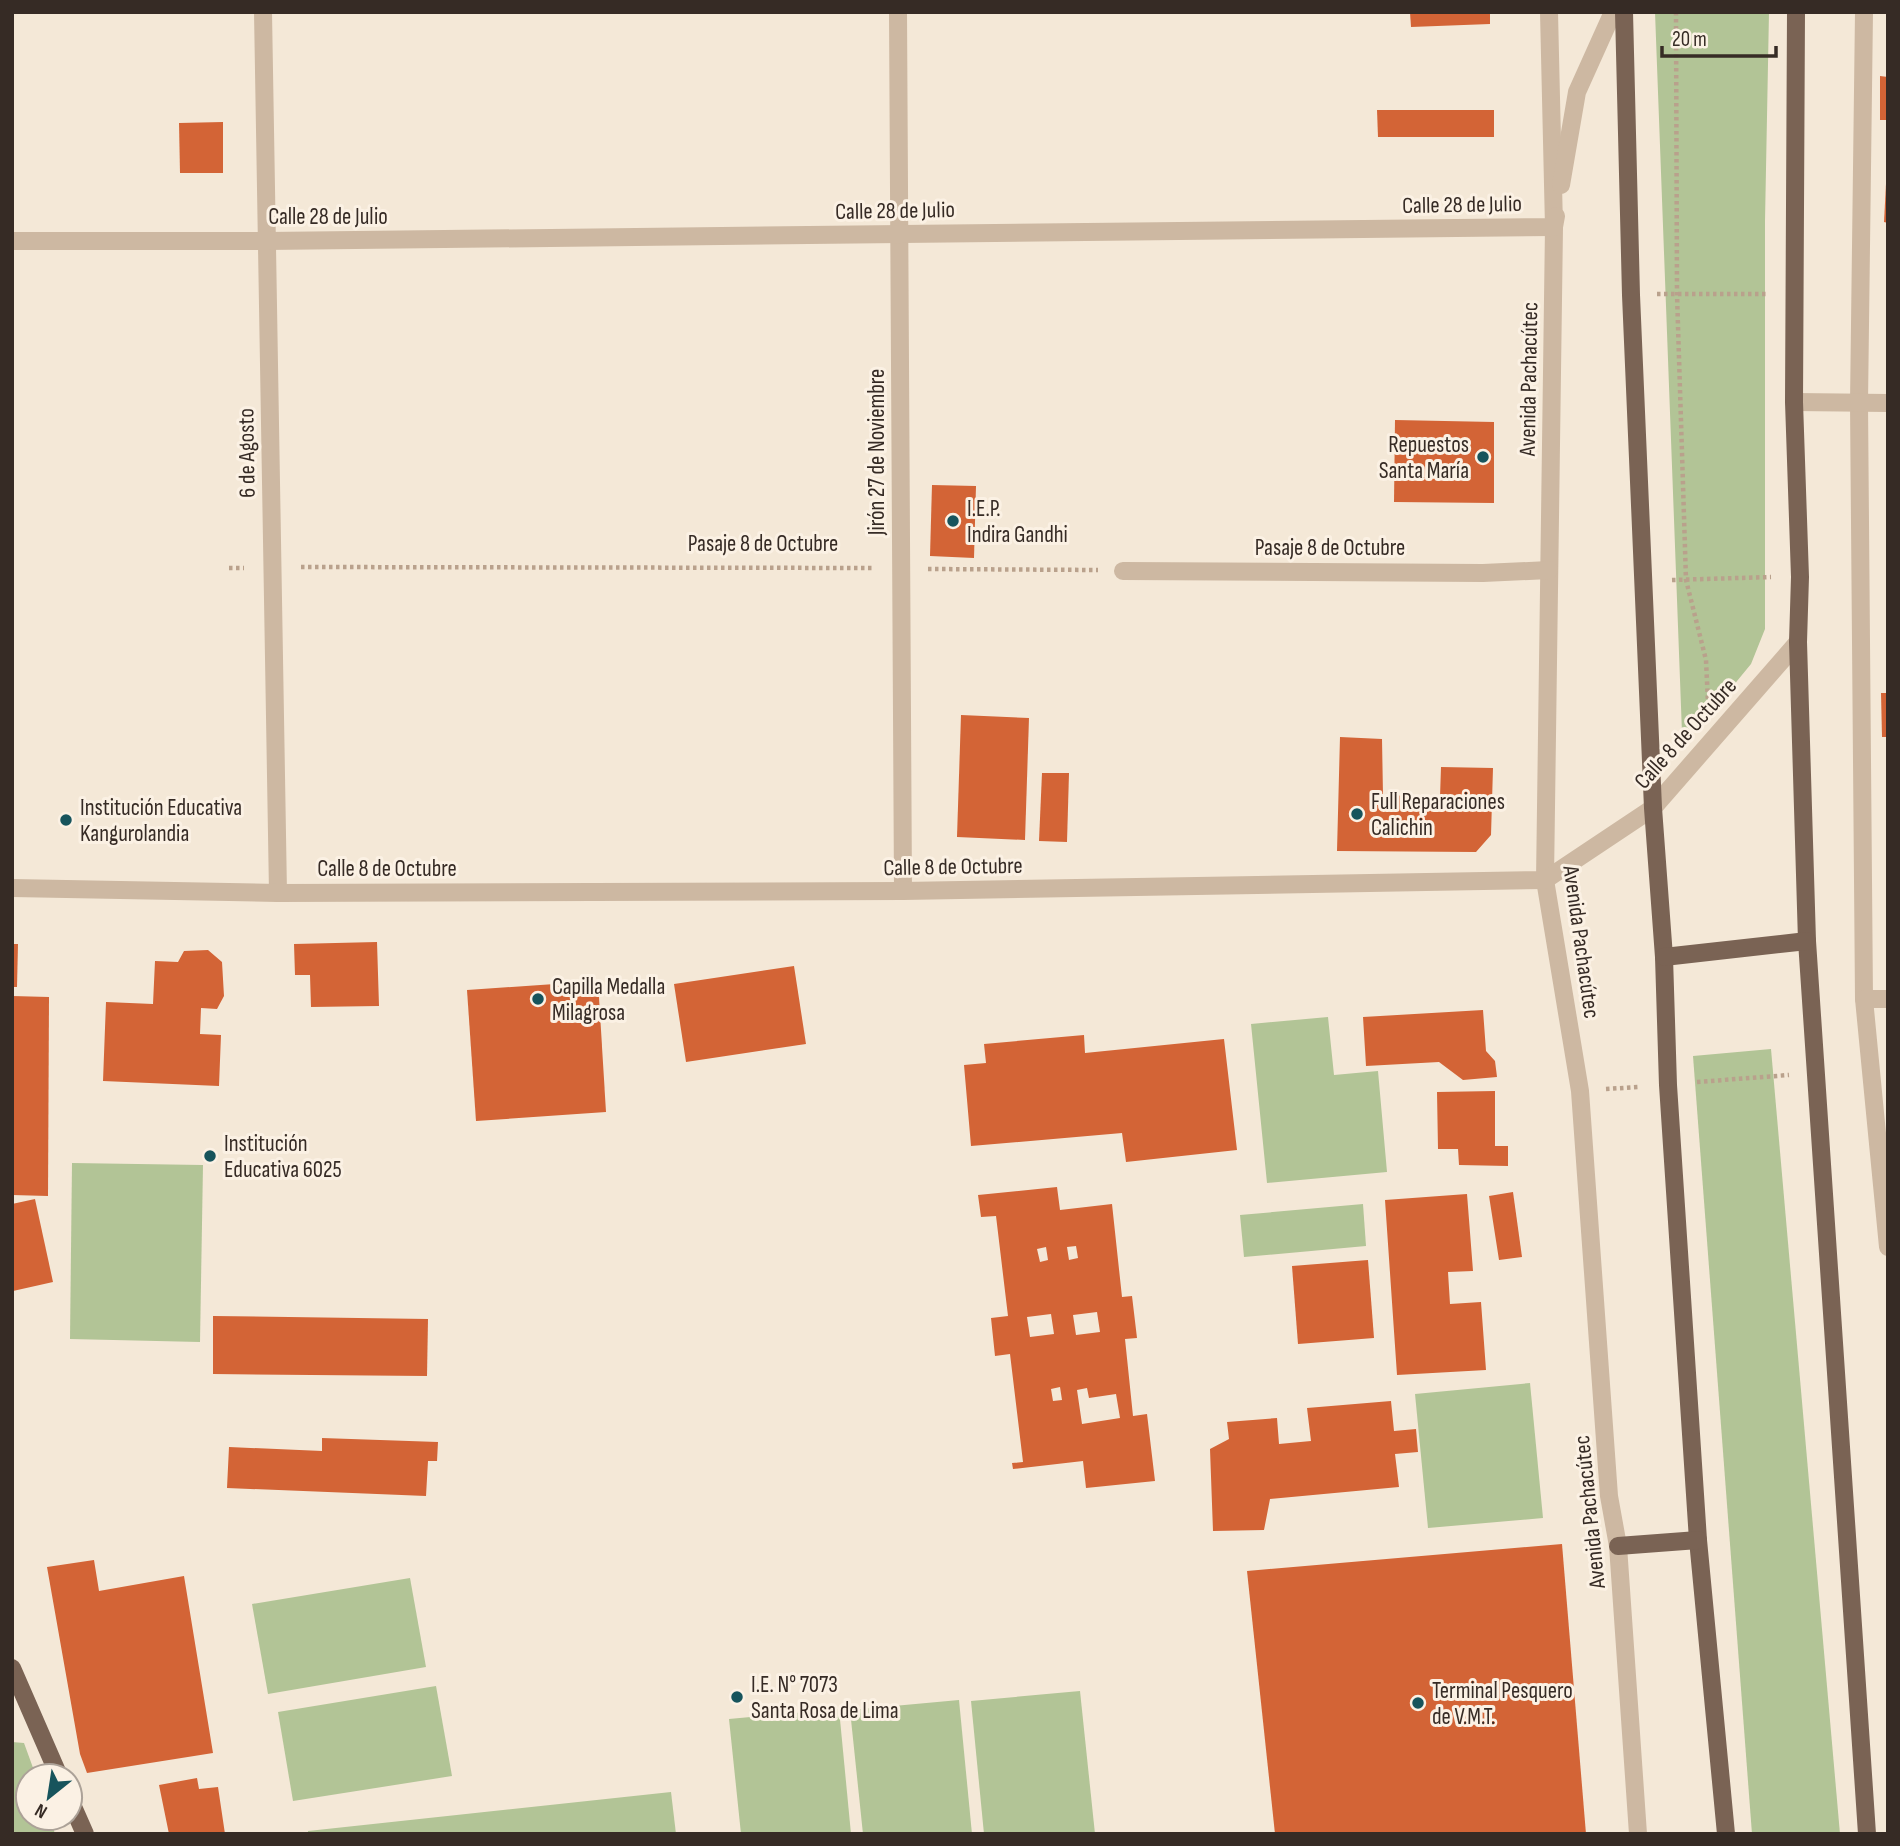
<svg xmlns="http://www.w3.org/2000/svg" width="1900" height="1846" font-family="'Sofia Sans Condensed',sans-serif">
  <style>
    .green { fill: #b2c496 }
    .building { fill: #d36436; fill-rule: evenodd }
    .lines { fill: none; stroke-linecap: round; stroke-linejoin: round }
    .path { stroke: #b9a18c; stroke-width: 4.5; stroke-dasharray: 3.5 3.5; stroke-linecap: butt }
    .minor { stroke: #cdb8a2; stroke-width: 18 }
    .major { stroke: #7a6354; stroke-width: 18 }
    .poi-dot { fill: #17545c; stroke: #fbf1e4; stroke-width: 2.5 }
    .labels { text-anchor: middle; stroke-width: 6; stroke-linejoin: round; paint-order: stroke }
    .street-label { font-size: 23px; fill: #362b25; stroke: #fbf1e4 }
    .poi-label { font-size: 23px; fill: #362b25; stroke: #fbf1e4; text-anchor: start }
  </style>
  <rect width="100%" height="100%" fill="#f4e8d7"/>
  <!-- green -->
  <g class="green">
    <polygon points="1655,12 1769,12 1765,221 1765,629 1751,664 1700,726 1682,733"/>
    <polygon points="1328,1017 1334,1075 1378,1071 1387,1172 1267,1183 1251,1024"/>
    <polygon points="1771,1049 1840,1834 1752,1834 1693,1056"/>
    <polygon points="72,1163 203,1165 200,1342 70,1339"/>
    <polygon points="1363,1204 1366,1246 1244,1257 1240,1215"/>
    <polygon points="1530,1383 1543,1518 1428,1528 1415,1394"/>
    <polygon points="410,1578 426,1667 268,1694 252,1604"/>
    <polygon points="436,1686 452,1776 293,1801 278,1712"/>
    <polygon points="1080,1691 1095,1834 984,1834 971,1701"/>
    <polygon points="959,1700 972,1834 863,1834 850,1710"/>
    <polygon points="839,1709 851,1834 741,1834 729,1719"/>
    <polygon points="12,1742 24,1743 36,1776 28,1776 28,1818 50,1818 55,1834 12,1834"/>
    <polygon points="671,1792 676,1834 308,1834 308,1831"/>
  </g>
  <!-- building -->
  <g class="building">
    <polygon points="1410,12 1490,12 1490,24 1411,27"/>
    <polygon points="1880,76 1888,77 1888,120 1880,120"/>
    <polygon points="1377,110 1494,110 1494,137 1378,137"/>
    <polygon points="223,122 223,173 180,173 179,123"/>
    <polygon points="1886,184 1888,184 1888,223 1884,222"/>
    <polygon points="1395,420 1494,422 1494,503 1394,502"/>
    <polygon points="932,485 976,486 974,558 930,556"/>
    <polygon points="1881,693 1888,693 1888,737 1882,737"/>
    <polygon points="961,715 1029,718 1025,840 957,837"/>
    <polygon points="1340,737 1382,739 1383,795 1440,797 1441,767 1493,768 1491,835 1476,852 1337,851"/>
    <polygon points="1042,773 1069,773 1067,842 1039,841"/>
    <polygon points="377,942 379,1006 311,1007 310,975 295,975 294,944"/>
    <polygon points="12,944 18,944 17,987 12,987"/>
    <polygon points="208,950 222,962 224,996 217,1009 201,1008 200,1034 221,1035 219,1086 103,1081 106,1002 153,1004 155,961 178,962 184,951"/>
    <polygon points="794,966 806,1044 686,1062 674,984"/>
    <polygon points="598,981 606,1112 476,1121 467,990"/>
    <polygon points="12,996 49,997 48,1196 12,1195"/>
    <polygon points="1483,1010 1486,1051 1495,1061 1497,1077 1463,1080 1439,1062 1366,1066 1363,1017"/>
    <polygon points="1084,1035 1085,1053 1224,1039 1237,1150 1126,1162 1122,1133 971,1146 964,1065 986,1063 984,1044"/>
    <polygon points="1495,1091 1495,1146 1508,1146 1508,1166 1459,1165 1458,1149 1438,1149 1437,1092"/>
    <path d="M1057 1187 1060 1210 1112 1204 1122 1297 1132 1296 1137 1338 1125 1339 1133 1416 1147 1414 1155 1481 1086 1488 1083 1461 1013 1469 1012 1463 1023 1462 1010 1354 995 1356 991 1318 1008 1316 996 1216 981 1217 978 1195ZM1076 1246 1078 1258 1069 1260 1067 1247ZM1046 1247 1048 1260 1040 1262 1037 1249ZM1097 1312 1100 1332 1076 1335 1073 1315ZM1051 1314 1054 1334 1030 1337 1027 1317ZM1060 1387 1062 1400 1053 1401 1051 1389ZM1087 1388 1089 1398 1116 1394 1120 1418 1082 1424 1077 1390Z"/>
    <polygon points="1513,1192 1522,1257 1499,1260 1489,1196"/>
    <polygon points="1467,1194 1473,1271 1448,1272 1450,1304 1481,1302 1486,1370 1397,1375 1385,1200"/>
    <polygon points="35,1199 53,1282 13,1291 12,1204"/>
    <polygon points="1368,1260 1374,1338 1298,1344 1292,1266"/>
    <polygon points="213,1316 428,1319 427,1376 213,1374"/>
    <polygon points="1391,1401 1394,1431 1416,1429 1418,1452 1395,1454 1399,1487 1270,1499 1264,1530 1213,1531 1210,1449 1229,1439 1227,1422 1277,1418 1279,1444 1311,1441 1307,1408"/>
    <polygon points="322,1438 438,1442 437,1461 428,1461 426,1496 227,1488 229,1447 322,1451"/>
    <polygon points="1562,1544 1586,1834 1275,1834 1247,1571"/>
    <polygon points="94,1560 99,1591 184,1576 213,1753 87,1773 80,1754 47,1567"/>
    <polygon points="197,1778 199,1789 218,1787 225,1834 169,1834 159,1785"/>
  </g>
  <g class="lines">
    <!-- path -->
    <g class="path">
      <polyline points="1676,12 1677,294 1686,580 1706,660 1708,703"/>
      <polyline points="1657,294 1767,294"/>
      <polyline points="301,567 874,568"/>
      <polyline points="229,568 244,568"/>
      <polyline points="928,569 1098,570"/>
      <polyline points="1672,580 1771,577"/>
      <polyline points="1697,1082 1789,1075"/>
      <polyline points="1606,1089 1639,1087"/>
    </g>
    <!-- minor -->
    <g class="minor">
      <polyline points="263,12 278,893"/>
      <polyline points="898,12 903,891"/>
      <polyline points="1549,12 1554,227 1545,880 1580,1091 1609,1496 1618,1546 1638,1834"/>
      <polyline points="1864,12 1859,403 1864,999 1888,1247"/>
      <polyline points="1561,185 1577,92 1613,12"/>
      <polyline points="12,241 267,241 1554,227 1556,216"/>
      <polyline points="1794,402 1888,403"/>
      <polyline points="1123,571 1483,573 1549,570"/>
      <polyline points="12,888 278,893 903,891 1545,880 1653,808 1798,642"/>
      <polyline points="1864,999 1888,999"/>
    </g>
    <!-- major -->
    <g class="major">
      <polyline points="1624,12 1631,295 1653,808 1664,957 1668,1085 1698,1540 1726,1834"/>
      <polyline points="1796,12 1794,402 1800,577 1798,642 1807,941 1867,1834"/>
      <polyline points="1664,957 1807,941"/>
      <polyline points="1618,1546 1698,1540"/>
      <polyline points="12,1668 59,1776"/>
      <polyline points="70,1800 85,1834"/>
    </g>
  </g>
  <!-- markers -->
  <g class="poi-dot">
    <circle cx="1483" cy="457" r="7"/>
    <circle cx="953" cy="521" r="7"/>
    <circle cx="1357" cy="814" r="7"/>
    <circle cx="66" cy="820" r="7"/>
    <circle cx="538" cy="999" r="7"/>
    <circle cx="210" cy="1156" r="7"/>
    <circle cx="737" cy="1697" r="7"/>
    <circle cx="1418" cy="1703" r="7"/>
  </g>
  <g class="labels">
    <!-- street labels -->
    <g class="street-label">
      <text transform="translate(1462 204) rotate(-1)" y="8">Calle 28 de Julio</text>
      <text transform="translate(895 210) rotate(-1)" y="8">Calle 28 de Julio</text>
      <text x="328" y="224">Calle 28 de Julio</text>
      <text transform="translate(1528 379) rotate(-89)" y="8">Avenida Pachacútec</text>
      <text transform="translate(876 452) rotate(-90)" y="8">Jirón 27 de Noviembre</text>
      <text transform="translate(246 453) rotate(-91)" y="8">6 de Agosto</text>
      <text x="763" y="551">Pasaje 8 de Octubre</text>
      <text x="1330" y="555">Pasaje 8 de Octubre</text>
      <text transform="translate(1685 733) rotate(-48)" y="8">Calle 8 de Octubre</text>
      <text transform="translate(953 866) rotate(-1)" y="8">Calle 8 de Octubre</text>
      <text x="387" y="876">Calle 8 de Octubre</text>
      <text transform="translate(1582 942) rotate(82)" y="8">Avenida Pachacútec</text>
      <text transform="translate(1589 1512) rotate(-96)" y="8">Avenida Pachacútec</text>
    </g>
    <!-- poi labels -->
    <g class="poi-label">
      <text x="1469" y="452" text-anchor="end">Repuestos<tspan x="1469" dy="26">Santa María</tspan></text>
      <text x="967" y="516">I.E.P.<tspan x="967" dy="26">Indira Gandhi</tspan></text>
      <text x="1371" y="809">Full Reparaciones<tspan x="1371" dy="26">Calichin</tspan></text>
      <text x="80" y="815">Institución Educativa<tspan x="80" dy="26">Kangurolandia</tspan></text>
      <text x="552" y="994">Capilla Medalla<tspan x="552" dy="26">Milagrosa</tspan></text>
      <text x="224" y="1151">Institución<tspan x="224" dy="26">Educativa 6025</tspan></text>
      <text x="751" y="1692">I.E. N° 7073<tspan x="751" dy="26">Santa Rosa de Lima</tspan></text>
      <text x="1432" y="1698">Terminal Pesquero<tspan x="1432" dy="26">de V.M.T.</tspan></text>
    </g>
  </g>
  <!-- border -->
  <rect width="1900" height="1846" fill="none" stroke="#362b25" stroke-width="28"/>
  <!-- north arrow -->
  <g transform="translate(49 1797) rotate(210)"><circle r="33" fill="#fbf1e4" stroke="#aca298" stroke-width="2"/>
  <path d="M0-5L12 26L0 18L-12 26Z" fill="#17545c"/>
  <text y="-10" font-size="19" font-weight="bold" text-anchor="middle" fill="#362b25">N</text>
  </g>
  <!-- scale -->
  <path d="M1662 46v10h114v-10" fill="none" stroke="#362b25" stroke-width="3.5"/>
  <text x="1672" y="46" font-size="21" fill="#362b25" stroke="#fbf1e4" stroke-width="5" paint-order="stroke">20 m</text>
</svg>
